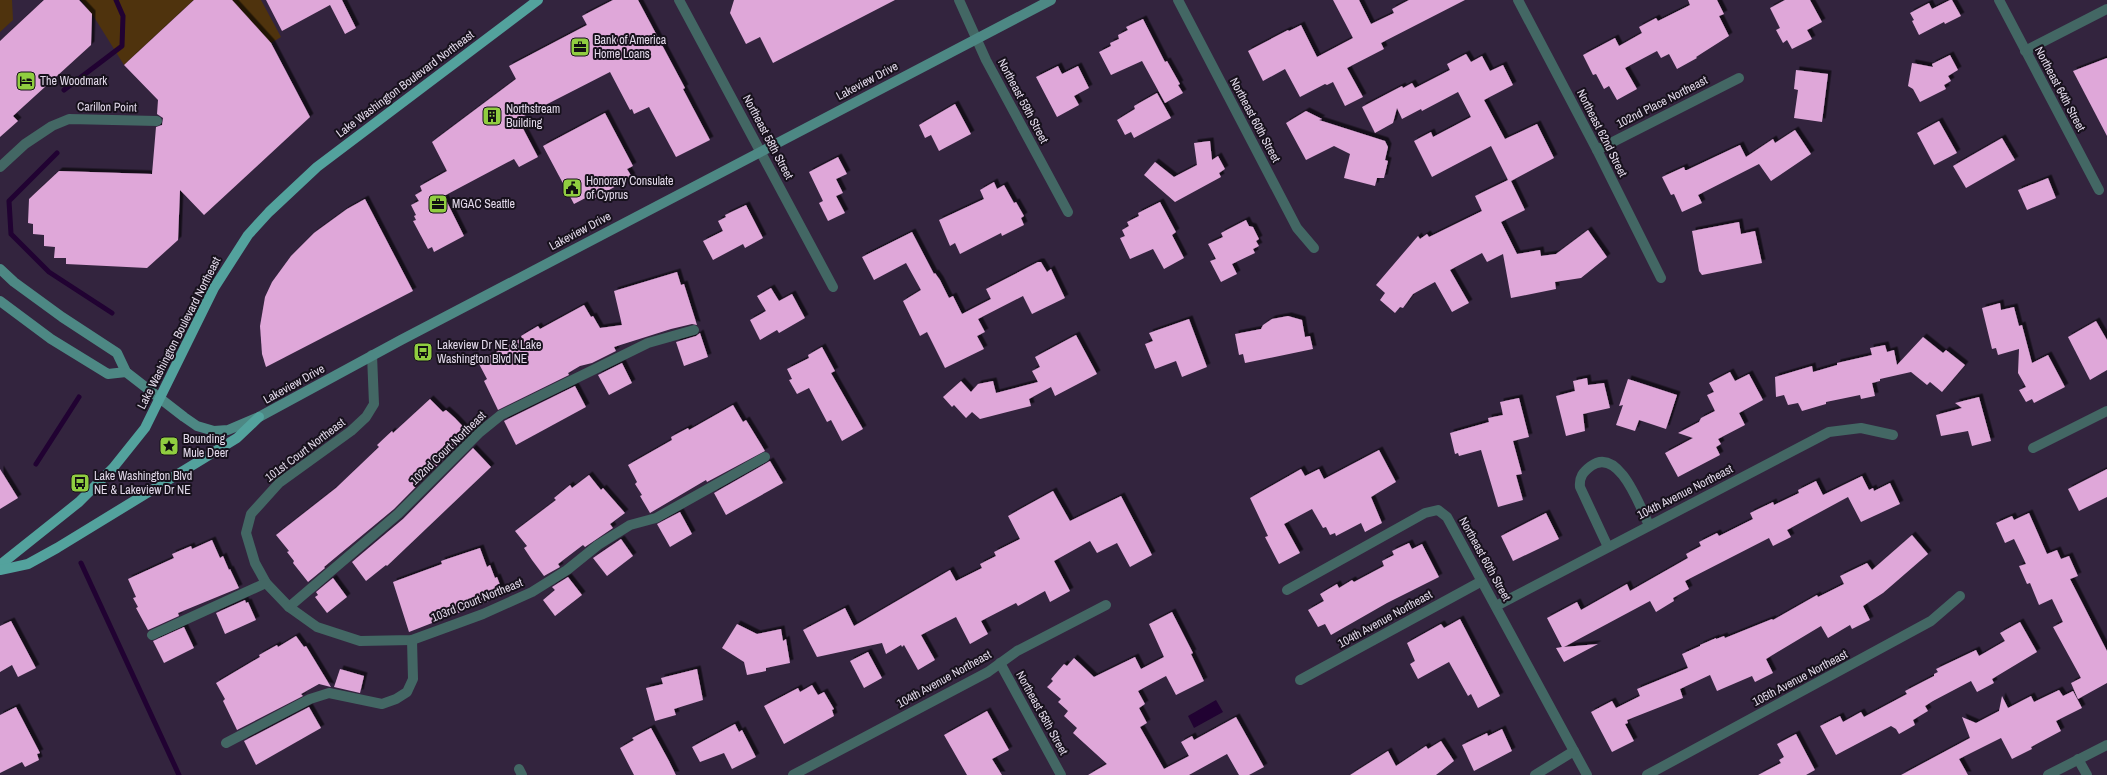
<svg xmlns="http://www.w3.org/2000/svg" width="2107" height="775" font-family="'Archivo Narrow',sans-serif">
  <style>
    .green { fill: #4f330d }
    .water { fill: #210232 }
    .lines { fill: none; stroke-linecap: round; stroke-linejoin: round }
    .stream { stroke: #210232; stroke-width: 5 }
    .building { fill: #dfa7d9; filter: url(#shadow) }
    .street { stroke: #436764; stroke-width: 10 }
    .secondary { stroke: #4d8884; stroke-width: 10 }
    .primary { stroke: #53a29d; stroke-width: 10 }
    .labels { text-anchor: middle; stroke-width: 4; stroke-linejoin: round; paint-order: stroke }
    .poi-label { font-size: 12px; fill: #e2d9ea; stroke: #17111c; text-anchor: start }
    .street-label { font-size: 12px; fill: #e2d9ea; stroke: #17111c }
  </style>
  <defs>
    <filter id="shadow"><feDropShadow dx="3.5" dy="-3.5" stdDeviation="0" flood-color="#0009"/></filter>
  </defs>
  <rect width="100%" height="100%" fill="#33243e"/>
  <!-- green -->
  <g class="green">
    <polygon points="0,0 12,0 13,20 0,32"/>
    <polygon points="81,0 194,0 124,65 94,17"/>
    <polygon points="232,0 261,0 281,37 271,43"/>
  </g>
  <!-- water -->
  <polygon class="water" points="1216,700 1223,712 1194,728 1188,716"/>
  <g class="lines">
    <!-- stream -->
    <g class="stream">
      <polyline points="64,90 122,46 123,16 116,0"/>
      <polyline points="57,153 9,201 11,234 49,272 112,313"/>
      <polyline points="36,464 79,397"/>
      <polyline points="81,563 179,775"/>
    </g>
  </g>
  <!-- building -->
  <g class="building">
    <polygon points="44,0 79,0 92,14 91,45 13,116 18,121 0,137 0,41"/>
    <polygon points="194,0 232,0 271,43 310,117 204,215 180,190 178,240 147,268 66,264 66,258 54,258 55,247 44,246 44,235 33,234 33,224 28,223 29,199 59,171 152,174 156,127 162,125 163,118 157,114 158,100 124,65"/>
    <polygon points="266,0 342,0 356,28 345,34 330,5 282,31"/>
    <polygon points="613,0 638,0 685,88 683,89 710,140 676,157 649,107 634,114 632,109 630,110 610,72 518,119 538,157 519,167 514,159 444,196 464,236 434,252 432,247 428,249 413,221 416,220 414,216 416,215 411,205 419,201 415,195 422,191 420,186 447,171 432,142 516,79 509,66 587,25 582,16"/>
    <polygon points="734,0 895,0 773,63 760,37 746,44 730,13"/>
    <polygon points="1333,0 1359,0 1371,24 1394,13 1392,9 1409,0 1465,0 1381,43 1384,49 1347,68 1363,97 1345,106 1333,82 1327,85 1325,84 1300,97 1285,69 1263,81 1248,51 1288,30 1289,31 1301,25 1317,57 1353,38"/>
    <polygon points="1688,0 1717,0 1724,14 1719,16 1729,36 1696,57 1697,58 1677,69 1669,54 1661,58 1657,51 1625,68 1637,89 1617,100 1609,86 1604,89 1596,74 1593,75 1583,55 1615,38 1619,46 1642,33 1639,27 1656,18 1658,21 1690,5"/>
    <polygon points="1785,0 1810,0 1822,22 1807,30 1812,39 1792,49 1787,40 1783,43 1776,30 1780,28 1770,8"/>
    <polygon points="1950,0 1952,0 1961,16 1945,24 1944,22 1919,35 1912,21 1914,20 1910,13 1929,3 1932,9"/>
    <polygon points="1143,19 1165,62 1167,61 1180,84 1178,85 1183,93 1165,103 1142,61 1111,75 1099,52 1111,46 1110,43 1119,39 1118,35 1128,30 1126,27"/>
    <polygon points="1466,54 1471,62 1482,56 1490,71 1503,65 1513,85 1484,100 1505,139 1537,124 1554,158 1511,181 1525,210 1501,222 1517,254 1540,250 1541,256 1556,254 1588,230 1607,257 1581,278 1555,282 1556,289 1511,298 1503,254 1487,262 1482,253 1450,270 1469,303 1452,312 1435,282 1413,294 1403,308 1400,307 1395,313 1380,300 1385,293 1376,285 1418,236 1420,239 1427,234 1429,237 1482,211 1475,196 1508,180 1491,146 1432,177 1414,141 1431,132 1433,137 1471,117 1458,92 1422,111 1421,109 1402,119 1397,108 1393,123 1375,133 1362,107 1402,86 1403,88 1412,83 1415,88 1450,70 1447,64"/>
    <polygon points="1950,55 1958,70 1948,76 1951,81 1944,85 1946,89 1920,102 1913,89 1908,86 1912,63 1933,67 1932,64"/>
    <polygon points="2107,58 2107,136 2073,71"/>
    <polygon points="1058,66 1062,74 1078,66 1089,88 1074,96 1079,105 1057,117 1036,77"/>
    <polygon points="1796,70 1828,74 1822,122 1794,118 1798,90 1794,89"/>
    <polygon points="1157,93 1171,118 1134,138 1131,132 1125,135 1117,120 1135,109 1134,106"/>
    <polygon points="955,104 971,134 939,151 931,135 925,138 919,125"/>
    <polygon points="1306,111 1322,119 1319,120 1385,141 1388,147 1385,160 1388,161 1384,178 1377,178 1375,186 1344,178 1350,154 1334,146 1306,160 1286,123"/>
    <polygon points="605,113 633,166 627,169 632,177 595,198 593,194 574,204 543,146"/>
    <polygon points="1939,121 1957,153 1934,165 1917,133"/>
    <polygon points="1795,130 1811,154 1771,181 1759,164 1698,195 1702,203 1682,212 1674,194 1671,195 1662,177 1684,167 1685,170 1687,170 1740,145 1746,157 1773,139 1775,143"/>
    <polygon points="2002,138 2015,160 1966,188 1953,166"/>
    <polygon points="1210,141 1212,160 1218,156 1225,169 1219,173 1221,177 1175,202 1144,175 1155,162 1174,177 1197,165 1194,143"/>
    <polygon points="838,157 847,174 836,179 843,193 836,196 845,213 828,221 819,203 823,201 809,172"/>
    <polygon points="2048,178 2056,198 2027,210 2018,190"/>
    <polygon points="994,182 997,189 1004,185 1014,203 1016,202 1024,216 1021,218 1024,225 1002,236 1001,233 960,254 955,243 950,246 939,220 984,199 980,190"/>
    <polygon points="365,199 413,291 266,367 262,354 260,326 265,297 272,282 291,256 314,233 347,209"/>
    <polygon points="1160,202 1176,232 1172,235 1184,258 1164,269 1153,249 1130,259 1120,238 1125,236 1122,230 1129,226 1127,222 1139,216 1138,213"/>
    <polygon points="746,205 763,238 745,248 743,244 713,260 703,241 723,231 718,221 726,217 725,215"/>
    <polygon points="1246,220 1249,226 1253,227 1259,239 1256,241 1259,246 1253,249 1255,253 1232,264 1237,274 1221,282 1210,261 1216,259 1208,244 1223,237 1221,233"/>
    <polygon points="1739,222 1741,234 1755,231 1762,263 1702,275 1699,271 1692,231"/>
    <polygon points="912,232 934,274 935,273 940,280 949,298 953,296 962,314 991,299 986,289 1038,262 1041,262 1047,272 1051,269 1065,298 1032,314 1023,296 978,319 985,332 977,336 984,349 945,368 927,332 920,336 903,301 921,290 906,263 874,280 862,257"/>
    <polygon points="677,272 681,285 684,284 697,325 692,324 671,329 614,347 616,351 592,363 580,366 568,373 569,375 498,410 484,381 487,379 478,362 522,338 521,336 538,326 540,329 584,305 591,317 593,316 600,328 622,325 614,291"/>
    <polygon points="771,288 779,301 792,294 805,318 779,333 777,330 760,340 750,320 766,311 757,296"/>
    <polygon points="2000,303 2001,310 2014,307 2019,326 2022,325 2032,363 2048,355 2065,387 2034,403 2032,399 2026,402 2019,390 2026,387 2018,373 2019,349 1998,355 1996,348 1992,349 1982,308"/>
    <polygon points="1288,316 1302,320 1305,337 1310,336 1313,349 1245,363 1243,354 1239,355 1235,334 1261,329 1263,325 1272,319"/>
    <polygon points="1189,319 1207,367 1182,377 1176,361 1155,369 1145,344 1153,341 1149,333"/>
    <polygon points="2096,321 2107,340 2107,370 2090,380 2068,337"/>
    <polygon points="700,333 708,357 684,366 676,342 696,336"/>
    <polygon points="1076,335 1097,374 1055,396 1051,387 1029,399 1031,406 980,419 972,412 966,418 954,405 952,407 943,397 961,381 971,392 978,384 993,381 996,393 1038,382 1032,371 1040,367 1035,357"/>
    <polygon points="1923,337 1943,353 1946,350 1965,365 1942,392 1930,382 1927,385 1911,372 1880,379 1880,381 1872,383 1875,396 1861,399 1860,395 1826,402 1826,404 1802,411 1798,403 1788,405 1784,395 1776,397 1775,377 1812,366 1813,372 1837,365 1837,363 1872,355 1870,348 1885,345 1887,352 1894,350 1897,365"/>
    <polygon points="822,347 835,371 831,373 863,429 842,441 831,420 827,422 809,388 797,394 789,380 792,379 787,369 809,358 808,355"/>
    <polygon points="622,363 632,383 609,395 598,375"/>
    <polygon points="1730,372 1735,381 1749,374 1763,400 1739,413 1745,425 1718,439 1721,444 1716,447 1720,455 1678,477 1665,453 1693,438 1678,433 1699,422 1701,418 1715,411 1707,395 1714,392 1709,383"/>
    <polygon points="1587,378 1588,385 1604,383 1610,408 1583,414 1585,431 1566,436 1556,396 1575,391 1573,381"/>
    <polygon points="1628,379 1677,395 1666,429 1639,420 1635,431 1616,425 1623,405 1619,406"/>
    <polygon points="575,386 586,407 516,445 504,421"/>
    <polygon points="1979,397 1991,441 1972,446 1968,431 1941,436 1936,415 1962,408 1955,403"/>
    <polygon points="1519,398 1529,437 1513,441 1522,474 1516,475 1523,500 1498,507 1481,450 1459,456 1458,453 1455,454 1450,433 1489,422 1488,418 1503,415 1500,402"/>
    <polygon points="430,399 443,412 446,410 455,418 469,433 394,509 324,567 325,568 308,582 293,563 294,561 287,552 289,551 276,535 336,488 379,447 377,445 392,431 393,433"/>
    <polygon points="733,405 743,422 746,420 765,451 707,482 706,480 650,513 640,496 642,495 635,484 637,482 628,465 672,440 671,437 688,428 689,430"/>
    <polygon points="473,448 491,467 387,566 386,565 366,581 352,562 403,519"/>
    <polygon points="1379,450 1396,482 1371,497 1382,523 1365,532 1361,523 1336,536 1335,533 1330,535 1326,527 1323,528 1312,509 1284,524 1300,553 1279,564 1265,537 1268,536 1250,498 1301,469 1305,476 1319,469 1324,479"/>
    <polygon points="770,461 783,483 726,515 714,493"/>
    <polygon points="0,469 18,498 0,509"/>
    <polygon points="2107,469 2107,497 2079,511 2068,489"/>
    <polygon points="589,475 601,490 603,488 625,513 610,524 613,528 585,547 583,545 558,564 560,567 544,576 532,560 524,548 527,546 515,531 556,500 554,498 570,485 572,488"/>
    <polygon points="1862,476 1869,490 1873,488 1874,491 1890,483 1900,504 1861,522 1848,497 1787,530 1791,537 1773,546 1769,538 1685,581 1689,589 1673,598 1674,601 1656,612 1650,601 1564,647 1598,644 1564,662 1556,648 1562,647 1547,618 1577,602 1581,610 1627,584 1630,591 1688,558 1686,554 1701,546 1699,542 1717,533 1719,536 1753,519 1750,513 1773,502 1774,505 1799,493 1798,490 1816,481 1823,495"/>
    <polygon points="1053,491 1070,521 1121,496 1152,555 1130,567 1117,543 1097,553 1090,541 1054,561 1070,591 1050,602 1045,591 1018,606 1016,603 981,621 988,634 970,644 956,617 921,635 935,660 918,670 904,645 902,647 901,645 886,654 882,643 817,657 803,630 845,608 854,626 950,570 956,581 982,568 980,564 996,556 994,552 1020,539 1008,516"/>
    <polygon points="680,512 692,534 670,547 657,524"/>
    <polygon points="1546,513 1559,539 1513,561 1501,536"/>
    <polygon points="2029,513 2047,554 2057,550 2061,559 2069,556 2078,576 2070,579 2107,651 2107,683 2078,699 2071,683 2081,678 2053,627 2063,622 2052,599 2039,605 2030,583 2027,584 2019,566 2026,564 2014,539 2005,543 1996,523 2012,516 2014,520"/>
    <polygon points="1912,535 1928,554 1883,593 1863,606 1870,620 1852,629 1850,625 1828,638 1821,626 1766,659 1773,673 1755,682 1752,676 1717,691 1710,675 1680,689 1683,698 1627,720 1628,723 1625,724 1634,741 1612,752 1591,712 1612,701 1616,708 1640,696 1637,689 1688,668 1682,654 1700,646 1700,645 1716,638 1716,639 1724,636 1725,638 1772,619 1773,620 1817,595 1818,597 1844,584 1840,576 1867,563 1872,570"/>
    <polygon points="621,539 633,556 607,576 593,558"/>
    <polygon points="212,540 220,558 223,556 229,570 230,569 239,588 178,613 179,616 148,630 136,608 138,607 133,598 136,597 128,579 174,558 172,554 191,546 192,549"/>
    <polygon points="1409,543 1412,549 1422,544 1439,577 1387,603 1331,635 1325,624 1318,627 1308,610 1324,601 1320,594 1337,584 1339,588 1352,580 1354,582 1384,566 1382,561 1394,555 1392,551"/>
    <polygon points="480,548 487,567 490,565 495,578 497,577 504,595 409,632 393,582 442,564 441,561"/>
    <polygon points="568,577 582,595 555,616 543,600 555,590 552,587"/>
    <polygon points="333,578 347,597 327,613 315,597 318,595 316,592"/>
    <polygon points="245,600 246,603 248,602 256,620 225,634 216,613"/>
    <polygon points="1172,612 1193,653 1191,654 1204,681 1176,695 1166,676 1138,691 1145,704 1139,708 1147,723 1140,727 1164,769 1189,756 1181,742 1192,736 1194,740 1236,717 1264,767 1249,775 1239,775 1227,754 1189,775 1088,775 1107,764 1073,733 1077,728 1064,716 1068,711 1058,702 1061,699 1047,687 1053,681 1051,679 1064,664 1067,666 1074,658 1094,677 1135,657 1141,669 1164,657 1149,624"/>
    <polygon points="1460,619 1500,696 1478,708 1471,694 1468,696 1449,662 1418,679 1410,664 1415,661 1407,643 1441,624 1444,628"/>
    <polygon points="11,621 36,668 18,677 12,665 0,672 0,626"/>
    <polygon points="2020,622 2037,652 1992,679 1994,683 1977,692 1971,681 1933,701 1925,706 1928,711 1913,720 1915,725 1899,734 1896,729 1891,726 1836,755 1820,726 1840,716 1843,722 1861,712 1864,717 1907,694 1905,691 1934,676 1934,674 1938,672 1936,669 1976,650 1979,656 2005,641 2000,633"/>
    <polygon points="737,624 757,634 781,629 783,641 786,639 790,663 766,668 766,671 747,675 744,662 722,648"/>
    <polygon points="184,627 194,648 164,663 153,641"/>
    <polygon points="296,636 304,647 306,646 331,687 319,684 301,694 303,696 237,730 223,701 225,699 216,683 260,657 259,655 277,645 278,647"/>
    <polygon points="868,652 882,678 864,688 850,661"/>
    <polygon points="340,669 364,676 360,693 334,687"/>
    <polygon points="697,669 703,700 674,709 676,715 655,721 646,688 663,684 661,678"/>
    <polygon points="812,685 818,695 824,692 834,709 832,710 834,716 784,744 764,706 798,688 800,692"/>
    <polygon points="2059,690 2063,696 2073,691 2082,708 2056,721 2061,731 2031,747 2032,749 2012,759 2001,738 1959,759 1968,775 1901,775 1970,738 1962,717 1976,723 1999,711 2002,696 2008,708 2031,696 2034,702"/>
    <polygon points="16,707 40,753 37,754 39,760 25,767 22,762 0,773 0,715"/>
    <polygon points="309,707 321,728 256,765 244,741"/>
    <polygon points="987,711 1009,750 992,759 1002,775 967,775 944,735"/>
    <polygon points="735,724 739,732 742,730 756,757 732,769 724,753 700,762 692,747"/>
    <polygon points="651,728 669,761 676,775 634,775 620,748 634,740 632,738"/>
    <polygon points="1502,729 1512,751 1474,771 1462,745 1487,733 1488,736"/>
    <polygon points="1796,734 1815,770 1806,775 1758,775 1781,763 1779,760 1784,757 1777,744"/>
    <polygon points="1441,741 1454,761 1436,775 1350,775 1388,751 1396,766 1426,746 1428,749"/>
  </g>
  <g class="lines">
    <!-- street -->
    <g class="street">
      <polyline points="679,0 833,287"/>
      <polyline points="959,0 986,60 1068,212"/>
      <polyline points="1178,0 1297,228 1314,248"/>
      <polyline points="1518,0 1597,150 1661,278"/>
      <polyline points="1999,0 2099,190"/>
      <polyline points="2025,51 2107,9"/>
      <polyline points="1597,150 1739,78"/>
      <polyline points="0,167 25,144 52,126 69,119 157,121"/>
      <polyline points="372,355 374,404 366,417 351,431 279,483 251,514 246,533 255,563 266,583 289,607 317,627 360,641 412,640 483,614 532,592 567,570 598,545 630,525 656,518 765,457"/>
      <polyline points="2033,448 2107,411"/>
      <path d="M1608 547 1580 487C1579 477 1583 472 1591 466 1619 446 1640 507 1649 525"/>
      <polyline points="1287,590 1425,513 1438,510 1447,517 1587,775"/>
      <polyline points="1496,606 1829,432 1861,428 1893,435"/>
      <polyline points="289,607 398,514 480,432 501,415 648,343 694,330"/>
      <polyline points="152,635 266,583"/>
      <polyline points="1000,663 1061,775"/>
      <polyline points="1300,680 1482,581"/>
      <polyline points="226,743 310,699 329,693 382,704 396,699 407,692 413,679 412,640"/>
      <polyline points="2078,759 2087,775"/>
      <polyline points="519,769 522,775"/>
      <polyline points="793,775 988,672 1017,651 1106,605"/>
      <polyline points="1535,775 1574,751"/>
      <polyline points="1647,775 1931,621 1960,596"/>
      <polyline points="2048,775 2107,745"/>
    </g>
    <!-- secondary -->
    <g class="secondary">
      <polyline points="0,269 14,282 62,317 117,353 126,372 184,417 197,426 214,431 228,430 259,417 401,340 1051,0"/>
      <polyline points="0,301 51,339 108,374 126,372"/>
    </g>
    <!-- primary -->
    <g class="primary">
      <polyline points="0,565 79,502 113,468 145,428 214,288 248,235 269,212 317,167 538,0"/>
      <polyline points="0,570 28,564 57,548 237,438 259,417"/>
    </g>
  </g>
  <!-- icons -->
  <defs>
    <g id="office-square" transform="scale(1)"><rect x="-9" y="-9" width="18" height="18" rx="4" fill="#90cd40" stroke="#17111c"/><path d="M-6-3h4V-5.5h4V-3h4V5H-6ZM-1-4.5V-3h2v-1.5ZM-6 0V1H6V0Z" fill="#111"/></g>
    <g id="hotel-square" transform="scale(1)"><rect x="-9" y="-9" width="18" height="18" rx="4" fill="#90cd40" stroke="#17111c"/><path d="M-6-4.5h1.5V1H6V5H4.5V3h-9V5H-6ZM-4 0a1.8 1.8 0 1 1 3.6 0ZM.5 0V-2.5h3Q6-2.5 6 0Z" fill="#111"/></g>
    <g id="building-square" transform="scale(1)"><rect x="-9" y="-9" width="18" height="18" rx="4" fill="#90cd40" stroke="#17111c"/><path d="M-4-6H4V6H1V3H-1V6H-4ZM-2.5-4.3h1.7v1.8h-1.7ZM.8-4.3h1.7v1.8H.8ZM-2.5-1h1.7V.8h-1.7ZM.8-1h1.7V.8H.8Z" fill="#111"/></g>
    <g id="civic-square" transform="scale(1)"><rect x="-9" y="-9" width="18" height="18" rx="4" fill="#90cd40" stroke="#17111c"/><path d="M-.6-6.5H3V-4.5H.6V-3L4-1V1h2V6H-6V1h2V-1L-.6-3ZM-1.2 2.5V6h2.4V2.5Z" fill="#111"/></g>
    <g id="bus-square" transform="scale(1)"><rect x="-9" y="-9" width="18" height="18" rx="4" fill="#90cd40" stroke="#17111c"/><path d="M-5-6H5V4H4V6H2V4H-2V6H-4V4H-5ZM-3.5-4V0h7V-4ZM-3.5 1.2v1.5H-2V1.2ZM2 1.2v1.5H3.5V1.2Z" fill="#111"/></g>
    <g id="sight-square" transform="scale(1)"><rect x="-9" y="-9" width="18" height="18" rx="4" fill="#90cd40" stroke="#17111c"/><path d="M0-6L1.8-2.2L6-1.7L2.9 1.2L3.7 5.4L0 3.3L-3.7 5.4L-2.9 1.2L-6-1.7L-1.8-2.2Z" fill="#111"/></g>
  </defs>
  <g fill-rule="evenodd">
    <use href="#office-square" x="580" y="47"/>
    <use href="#hotel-square" x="26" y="81"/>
    <use href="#building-square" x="492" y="116"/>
    <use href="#civic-square" x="572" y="188"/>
    <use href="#office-square" x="438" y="204"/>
    <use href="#bus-square" x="423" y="352"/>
    <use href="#sight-square" x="169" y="446"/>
    <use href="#bus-square" x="80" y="483"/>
  </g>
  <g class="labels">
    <!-- poi labels -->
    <g class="poi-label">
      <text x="594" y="44">Bank of America<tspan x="594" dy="14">Home Loans</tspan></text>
      <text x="40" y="85">The Woodmark</text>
      <text x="506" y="113">Northstream<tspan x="506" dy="14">Building</tspan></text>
      <text x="586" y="185">Honorary Consulate<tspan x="586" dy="14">of Cyprus</tspan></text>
      <text x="452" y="208">MGAC Seattle</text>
      <text x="437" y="349">Lakeview Dr NE &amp; Lake<tspan x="437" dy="14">Washington Blvd NE</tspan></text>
      <text x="183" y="443">Bounding<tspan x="183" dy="14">Mule Deer</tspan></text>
      <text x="94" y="480">Lake Washington Blvd<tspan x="94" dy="14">NE &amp; Lakeview Dr NE</tspan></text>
    </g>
    <!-- street labels -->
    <g class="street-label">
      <text transform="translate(867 81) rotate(-28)" y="4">Lakeview Drive</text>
      <text transform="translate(405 84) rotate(-37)" y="4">Lake Washington Boulevard Northeast</text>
      <text transform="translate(2060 89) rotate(62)" y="4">Northeast 64th Street</text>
      <text transform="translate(1023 101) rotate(62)" y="4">Northeast 59th Street</text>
      <text transform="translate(1662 102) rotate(-27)" y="4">102nd Place Northeast</text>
      <text transform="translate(107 107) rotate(1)" y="4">Carillon Point</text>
      <text transform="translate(1255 120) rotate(62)" y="4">Northeast 60th Street</text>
      <text transform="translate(1602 133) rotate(63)" y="4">Northeast 62nd Street</text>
      <text transform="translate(768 137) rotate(62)" y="4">Northeast 58th Street</text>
      <text transform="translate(580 231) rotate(-28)" y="4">Lakeview Drive</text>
      <text transform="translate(179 333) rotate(-63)" y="4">Lake Washington Boulevard Northeast</text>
      <text transform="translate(294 384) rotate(-29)" y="4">Lakeview Drive</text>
      <text transform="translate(448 448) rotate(-44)" y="4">102nd Court Northeast</text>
      <text transform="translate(305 450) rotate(-37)" y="4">101st Court Northeast</text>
      <text transform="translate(1685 492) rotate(-27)" y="4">104th Avenue Northeast</text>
      <text transform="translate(1485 559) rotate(61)" y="4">Northeast 60th Street</text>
      <text transform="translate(477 600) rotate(-22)" y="4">103rd Court Northeast</text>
      <text transform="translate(1385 619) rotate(-29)" y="4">104th Avenue Northeast</text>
      <text transform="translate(1800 678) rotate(-28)" y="4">105th Avenue Northeast</text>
      <text transform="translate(944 679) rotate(-29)" y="4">104th Avenue Northeast</text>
      <text transform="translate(1042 713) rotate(61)" y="4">Northeast 58th Street</text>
    </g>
  </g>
</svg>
